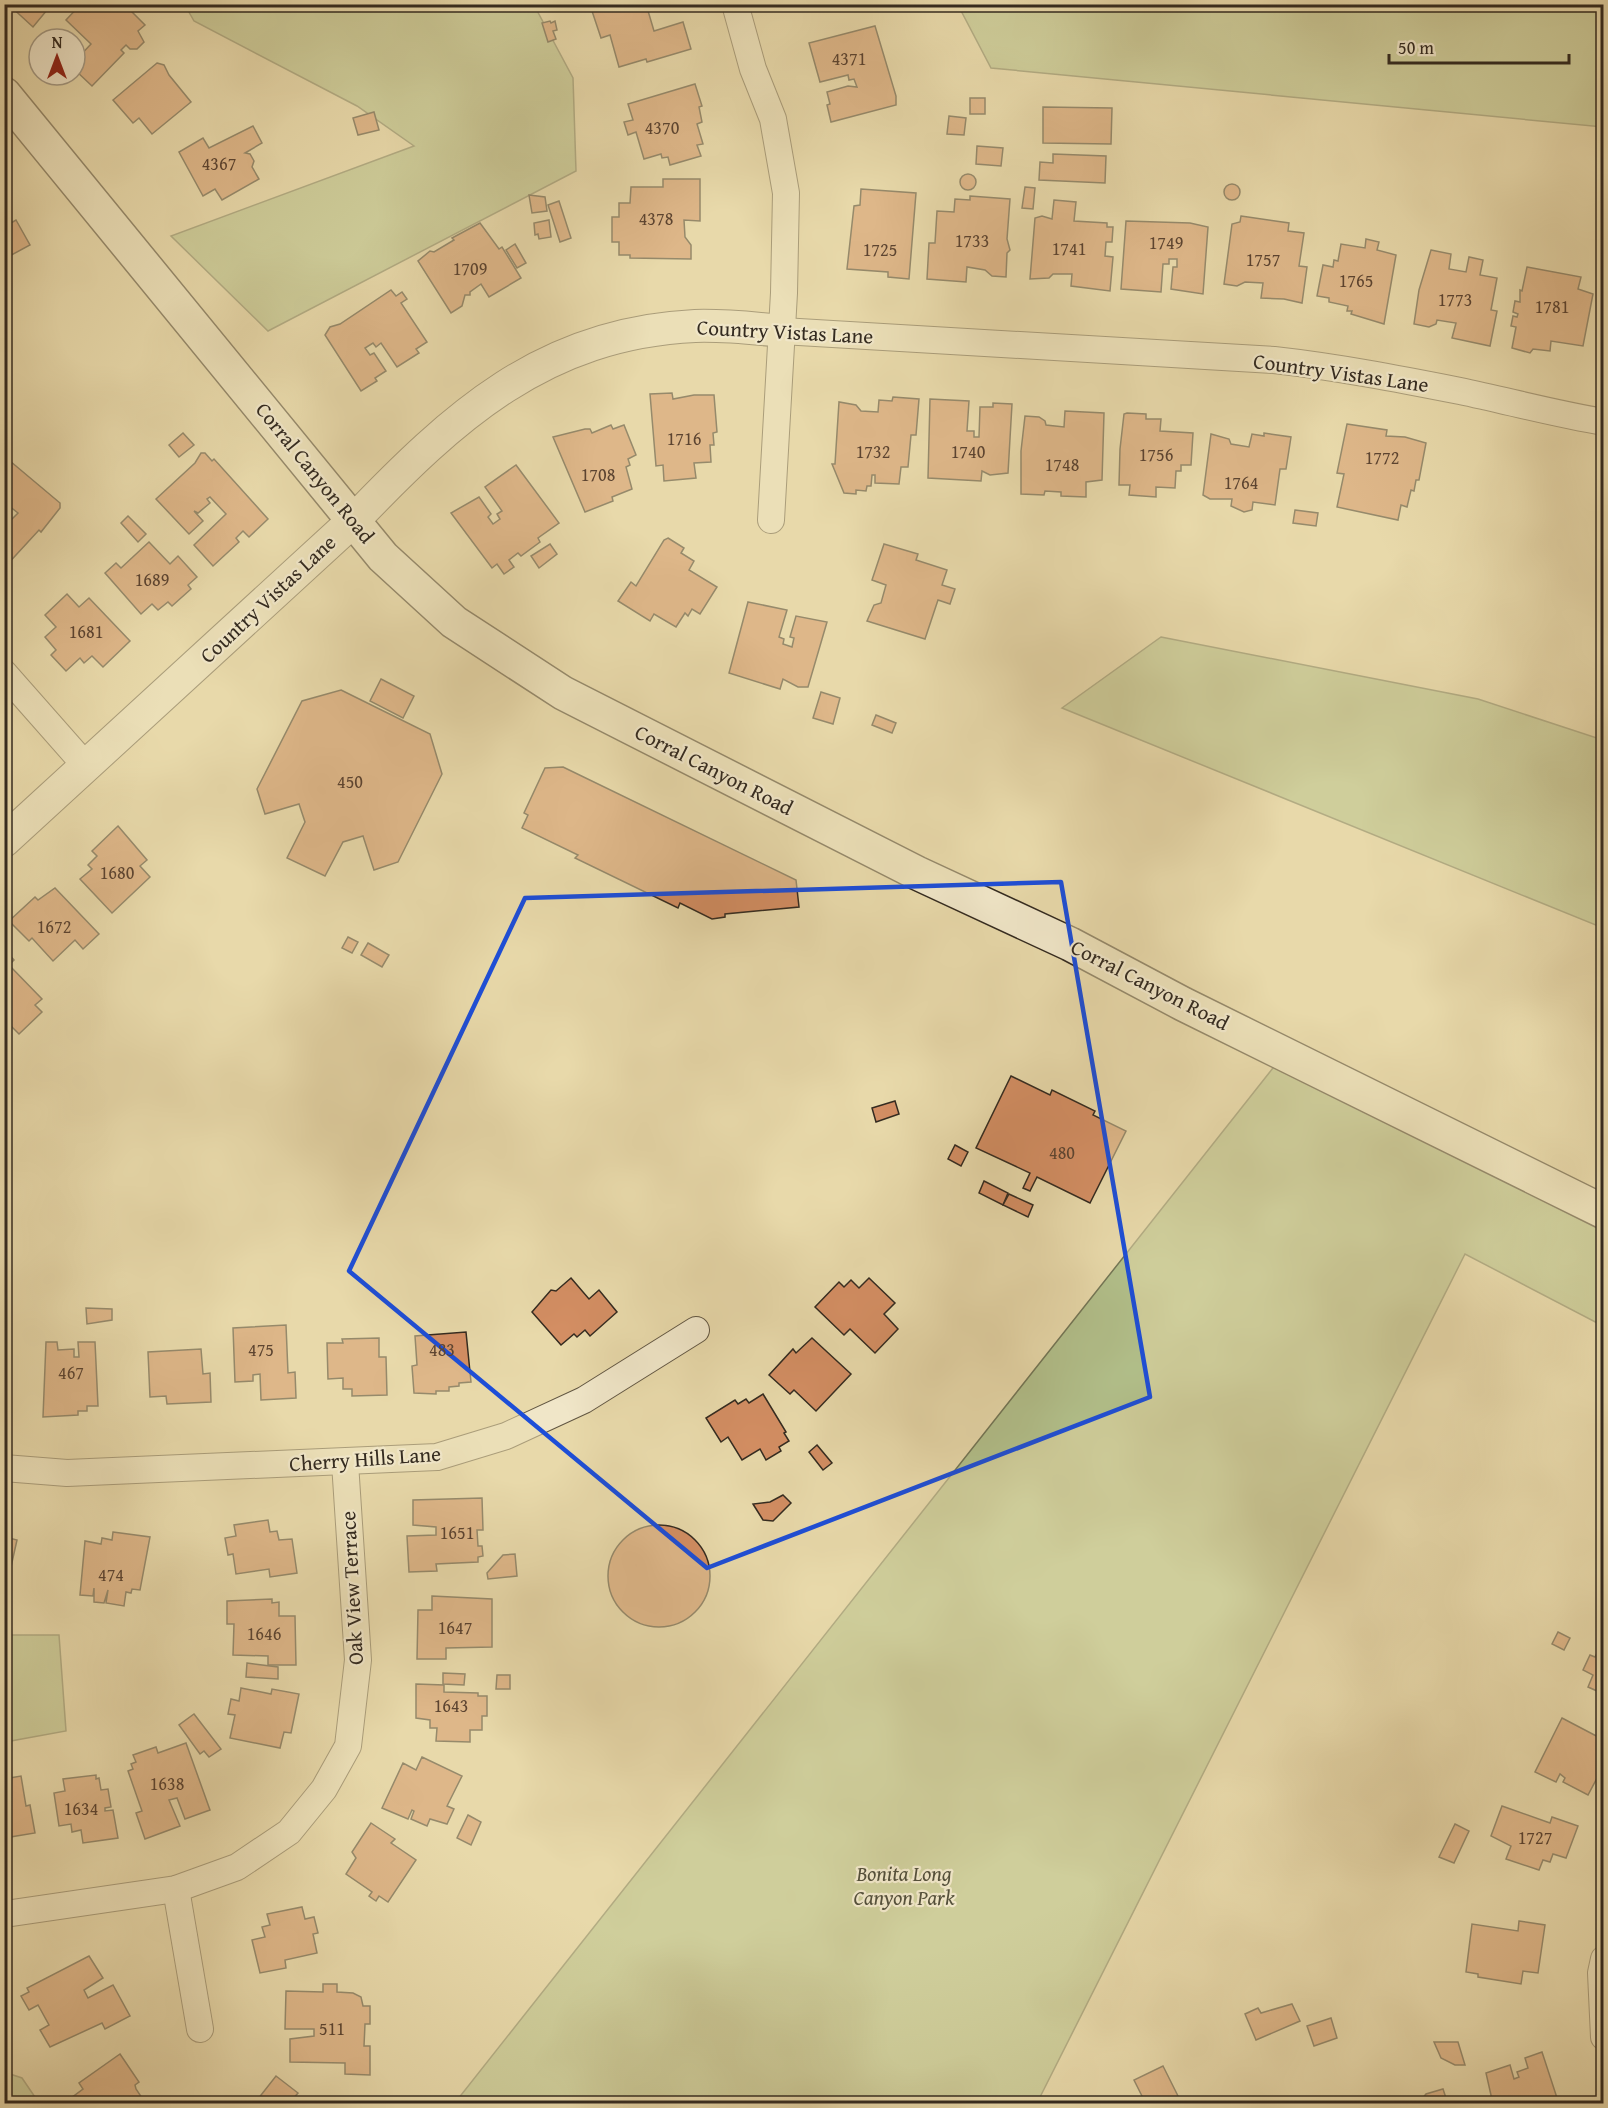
<svg xmlns="http://www.w3.org/2000/svg" width="1608" height="2108" font-family="'Gentium Book Plus',serif">
  <style>
    .green { fill: #b2c08b; stroke: #737656; stroke-width: 1.5 }
    .building { fill: #d38e63; stroke: #342b20; stroke-width: 1.5 }
    .lines { fill: none; stroke-linecap: round; stroke-linejoin: round }
    .minor-casing { stroke: #615642; stroke-width: 28 }
    .tertiary-casing { stroke: #615642; stroke-width: 34 }
    .secondary-casing { stroke: #342b20; stroke-width: 36 }
    .minor { stroke: #f0e6c8; stroke-width: 26 }
    .tertiary { stroke: #f0e6c8; stroke-width: 32 }
    .secondary { stroke: #f0e6c8; stroke-width: 33 }
    .marked { fill: none; stroke: #1d4ed8; stroke-width: 4.5; stroke-linejoin: round }
    .labels { text-anchor: middle; stroke-width: 4.5; stroke-linejoin: round; paint-order: stroke }
    .number-label { font-size: 18px; fill: #5c4431 }
    .street-label { font-size: 21px; fill: #342b20; stroke: #f0e6c8 }
    .park-label { font-size: 21px; font-style: italic; fill: #54503b; stroke: #f0e6c8 }
  </style>
  <rect width="100%" height="100%" fill="#e8d9aa"/>
  <filter id="stains"><feTurbulence type="fractalNoise" baseFrequency=".00333" numOctaves="4"/><feColorMatrix values="0 0 0 0 .2 0 0 0 0 .09 0 0 0 0 .02 0 0 0 .5 -.17"/></filter>
  <radialGradient id="worn" r=".72"><stop offset=".6" stop-color="#630" stop-opacity="0"/><stop offset="1" stop-color="#630" stop-opacity=".3"/></radialGradient>
  <!-- green -->
  <g class="green">
    <polygon points="185,5 534,5 573,78 576,171 268,331 171,236 414,146 357,106 194,21"/>
    <polygon points="958,5 1603,5 1603,127 991,68"/>
    <polygon points="1161,637 1478,699 1603,740 1603,928 1062,708"/>
    <polygon points="1284,1054 1603,1212 1603,1326 1465,1254 1037,2103 454,2104"/>
    <polygon points="5,1635 59,1635 66,1731 5,1742"/>
    <polygon points="4,2072 22,2078 39,2103 5,2103"/>
  </g>
  <!-- building -->
  <g class="building">
    <polygon points="8,4 52,4 33,27"/>
    <polygon points="81,4 124,4 145,25 138,31 144,42 137,49 130,49 126,45 121,50 124,53 92,86 75,70 75,61 91,44 66,20"/>
    <polygon points="619,4 646,4 654,31 683,22 691,49 647,62 646,59 619,67 610,35 601,38 592,11"/>
    <polygon points="550,21 551,23 555,21 557,30 553,31 556,39 548,42 542,23"/>
    <polygon points="875,26 896,96 896,105 831,122 827,105 830,104 827,92 848,86 857,87 854,79 849,80 848,75 820,82 809,43"/>
    <polygon points="157,63 164,65 169,75 191,102 152,134 139,118 133,123 113,100"/>
    <polygon points="695,84 702,106 699,107 702,122 697,124 703,144 697,145 701,156 670,165 668,157 662,158 661,154 644,159 636,132 628,135 624,122 633,120 628,104"/>
    <rect x="970" y="98" width="15" height="16"/>
    <polygon points="1043,107 1112,108 1111,144 1043,143"/>
    <polygon points="374,112 379,130 358,135 353,118"/>
    <polygon points="949,116 966,118 964,135 947,134"/>
    <polygon points="253,126 262,143 245,153 250,154 254,161 252,167 259,179 222,200 215,189 203,196 179,152 203,138 209,148"/>
    <polygon points="977,146 1003,148 1001,166 976,164"/>
    <polygon points="1053,154 1106,156 1105,183 1039,180 1040,162 1053,163"/>
    <circle cx="968" cy="182" r="8"/>
    <polygon points="663,179 700,179 700,221 684,220 685,237 691,245 691,259 630,258 630,255 619,255 619,242 612,242 612,217 619,217 619,203 630,203 631,187 663,187"/>
    <circle cx="1232" cy="192" r="8"/>
    <polygon points="1025,187 1035,188 1033,209 1022,208"/>
    <polygon points="861,189 916,193 909,279 888,277 888,272 847,269 854,206 860,205"/>
    <polygon points="529,195 545,197 547,211 532,213"/>
    <polygon points="970,196 1010,199 1007,239 1010,250 1007,253 1006,277 992,276 985,270 967,267 966,282 927,279 929,243 935,243 937,211 954,212 955,199 970,200"/>
    <polygon points="1054,200 1076,202 1074,221 1107,223 1107,227 1113,227 1112,242 1106,242 1105,256 1113,257 1110,291 1071,286 1072,274 1053,274 1049,278 1030,279 1035,218 1042,216 1052,219"/>
    <polygon points="559,201 571,238 560,242 548,205"/>
    <polygon points="1241,216 1289,223 1288,231 1304,233 1299,266 1307,267 1302,303 1284,299 1261,298 1263,283 1245,282 1237,286 1224,284 1232,224 1240,222"/>
    <polygon points="16,220 30,245 4,259 4,227"/>
    <polygon points="549,220 551,237 539,239 538,234 535,235 534,223"/>
    <polygon points="1126,221 1190,223 1208,227 1203,294 1171,289 1173,267 1177,267 1177,259 1169,259 1169,264 1163,264 1161,292 1121,289"/>
    <polygon points="480,223 499,249 502,247 521,278 489,297 481,284 470,292 470,295 465,295 462,306 451,313 418,261 430,251 434,252 454,240 452,238"/>
    <polygon points="1366,239 1379,242 1377,250 1396,255 1384,324 1351,314 1352,311 1347,311 1348,306 1329,302 1329,298 1317,296 1323,265 1333,267 1334,260 1338,261 1341,244 1365,248"/>
    <polygon points="515,244 526,263 517,268 506,250"/>
    <polygon points="1431,250 1451,254 1449,269 1466,272 1469,257 1483,260 1480,275 1497,278 1491,310 1497,311 1490,346 1452,338 1456,323 1437,320 1436,324 1429,327 1414,324 1419,290"/>
    <polygon points="1602,250 1604,250 1604,282 1597,280"/>
    <polygon points="1527,267 1581,277 1578,289 1593,294 1583,346 1551,341 1550,351 1533,349 1530,353 1512,348 1516,327 1511,326 1513,316 1517,317 1518,314 1513,312 1515,301 1520,302 1520,290 1522,291"/>
    <polygon points="391,290 396,296 402,292 407,299 401,303 427,342 416,349 419,353 397,367 381,343 376,347 373,343 365,348 370,355 374,353 386,371 375,378 377,381 361,391 325,335 330,327 340,324"/>
    <polygon points="672,393 673,399 694,395 714,395 717,432 713,433 714,445 710,445 711,462 694,463 696,478 664,481 663,465 656,466 650,394"/>
    <polygon points="893,397 919,399 916,435 911,435 908,467 901,467 899,484 875,483 875,475 872,475 871,486 867,486 866,491 856,490 856,494 844,493 832,464 835,464 839,402 856,405 861,411 878,412 879,400 892,401"/>
    <polygon points="930,399 969,401 967,431 974,431 974,437 979,437 980,407 993,407 993,403 1012,404 1008,473 990,475 982,471 981,481 928,478"/>
    <polygon points="1065,411 1104,413 1102,480 1086,482 1086,497 1061,496 1061,492 1045,491 1044,495 1021,494 1021,451 1025,416 1039,417 1045,421 1046,425 1064,427"/>
    <polygon points="1127,413 1146,414 1146,419 1161,419 1160,431 1193,433 1191,465 1181,465 1181,471 1176,471 1175,488 1156,487 1156,497 1129,495 1130,485 1119,485 1120,449 1124,414"/>
    <polygon points="1347,424 1387,430 1386,436 1405,437 1426,443 1419,480 1416,480 1414,491 1411,490 1407,507 1401,505 1398,520 1337,507 1344,474 1337,473"/>
    <polygon points="611,425 613,429 624,425 636,455 628,459 630,465 626,467 632,489 612,497 613,501 585,512 553,437 585,429 590,429 592,433"/>
    <polygon points="183,433 194,445 179,457 169,445"/>
    <polygon points="1264,433 1291,437 1286,469 1280,469 1275,505 1253,502 1252,510 1244,512 1231,506 1232,499 1210,499 1203,495 1211,434 1229,439 1231,444 1249,447 1252,434 1264,436"/>
    <polygon points="201,453 205,453 212,461 214,459 268,519 249,537 243,531 236,538 239,542 213,566 194,545 226,514 210,497 207,499 210,503 198,513 194,511 203,521 189,534 156,499 195,463"/>
    <polygon points="10,461 60,503 60,508 41,532 39,530 4,568 4,527 18,513 4,502 4,467"/>
    <polygon points="516,465 559,523 538,538 540,542 521,556 518,553 509,560 514,567 504,574 497,564 492,568 451,513 479,497 491,514 488,517 493,524 500,519 497,514 502,511 485,487"/>
    <polygon points="1295,510 1318,513 1316,526 1293,523"/>
    <polygon points="128,516 146,534 138,542 121,523"/>
    <polygon points="668,538 684,548 681,553 694,561 689,570 717,587 700,614 692,609 688,616 685,613 676,627 654,614 650,621 618,601 631,582 636,586 664,540"/>
    <polygon points="149,542 170,564 178,556 197,577 188,585 191,589 172,606 168,602 158,610 152,604 141,614 105,573 116,563 121,568"/>
    <polygon points="550,544 557,554 539,568 531,556"/>
    <polygon points="884,544 918,554 916,560 947,570 942,585 955,589 950,604 938,600 925,639 867,621 874,605 881,603 886,585 872,580"/>
    <polygon points="67,594 79,607 89,598 130,641 103,667 92,656 84,663 80,658 66,671 51,655 56,650 45,637 56,627 45,615"/>
    <polygon points="748,602 787,610 779,637 784,639 783,644 792,647 794,638 790,637 796,616 827,622 808,687 798,687 783,679 780,689 729,673"/>
    <polygon points="381,679 414,696 403,718 370,701"/>
    <polygon points="341,690 430,734 442,774 398,862 374,870 363,836 343,842 325,876 287,858 305,822 299,804 265,814 257,789 302,701"/>
    <polygon points="821,692 840,698 833,724 813,718"/>
    <polygon points="876,715 896,723 892,733 872,725"/>
    <polygon points="563,767 796,880 799,907 725,914 725,917 712,919 680,903 678,908 575,858 578,855 522,828 528,815 524,813 545,768"/>
    <polygon points="118,826 147,860 140,866 150,877 112,913 80,879 92,869 88,865 97,856 92,851"/>
    <polygon points="55,888 99,934 83,949 75,940 53,961 32,938 29,941 9,921 35,897 38,900"/>
    <polygon points="348,937 358,942 352,953 342,948"/>
    <polygon points="368,943 389,955 382,967 361,955"/>
    <polygon points="4,949 14,960 9,965 42,999 35,1005 42,1012 19,1034 12,1027 4,1034"/>
    <polygon points="1011,1076 1050,1095 1052,1090 1095,1111 1093,1115 1126,1131 1090,1203 1037,1177 1030,1191 1023,1188 1030,1173 976,1148"/>
    <polygon points="895,1101 899,1114 876,1122 872,1108"/>
    <polygon points="955,1145 968,1152 961,1166 948,1159"/>
    <polygon points="984,1181 1008,1193 1003,1205 979,1193"/>
    <polygon points="1009,1194 1033,1205 1028,1217 1003,1205"/>
    <polygon points="571,1278 589,1299 599,1290 617,1312 590,1336 585,1330 577,1337 574,1334 561,1345 532,1312 551,1290 556,1291"/>
    <polygon points="869,1278 895,1303 884,1314 898,1329 875,1353 850,1329 844,1335 815,1307 839,1282 844,1287 851,1280 859,1288"/>
    <polygon points="86,1308 112,1309 112,1320 87,1324"/>
    <polygon points="286,1325 288,1373 295,1372 296,1398 261,1400 260,1374 253,1375 253,1381 235,1382 233,1328"/>
    <polygon points="466,1332 471,1382 459,1383 459,1386 449,1387 449,1391 436,1391 436,1394 414,1393 412,1366 417,1365 415,1336"/>
    <polygon points="379,1338 379,1357 386,1357 387,1395 352,1396 352,1389 343,1389 343,1378 328,1379 327,1343 343,1343 342,1339"/>
    <polygon points="812,1338 851,1374 816,1411 794,1390 790,1394 769,1375 793,1349 796,1353"/>
    <polygon points="46,1342 57,1342 58,1350 74,1349 74,1357 79,1357 78,1342 95,1342 98,1406 87,1406 87,1411 78,1411 78,1415 43,1417"/>
    <polygon points="201,1349 203,1374 210,1373 211,1402 167,1404 166,1396 150,1397 148,1352"/>
    <polygon points="4,1369 11,1370 9,1398 4,1397"/>
    <polygon points="763,1394 786,1432 784,1433 789,1441 779,1447 781,1451 766,1460 760,1449 742,1460 728,1437 721,1442 706,1418 735,1400 738,1404 746,1399 749,1403"/>
    <polygon points="817,1445 832,1463 823,1470 809,1452"/>
    <polygon points="783,1495 791,1503 773,1521 763,1520 753,1504 770,1502"/>
    <polygon points="482,1498 483,1530 477,1530 478,1546 482,1546 483,1556 478,1557 478,1562 436,1564 437,1571 409,1572 407,1536 436,1535 436,1527 413,1525 413,1500"/>
    <polygon points="268,1520 270,1532 277,1531 279,1540 292,1539 297,1573 270,1577 269,1569 236,1574 233,1554 228,1555 225,1538 236,1536 234,1525"/>
    <circle cx="659" cy="1576" r="51"/>
    <polygon points="113,1532 150,1537 140,1590 132,1589 131,1593 126,1592 124,1606 106,1603 108,1590 104,1603 94,1602 94,1588 93,1596 80,1595 85,1541 101,1544 102,1538 112,1540"/>
    <polygon points="4,1533 5,1537 17,1540 6,1589"/>
    <polygon points="515,1554 517,1576 488,1579 487,1573 503,1555"/>
    <polygon points="432,1596 492,1599 492,1647 446,1648 446,1659 417,1659 418,1610 432,1610"/>
    <polygon points="272,1599 272,1603 279,1602 279,1616 295,1616 296,1665 268,1665 268,1656 233,1655 234,1624 227,1624 227,1601"/>
    <polygon points="1558,1632 1570,1638 1564,1650 1552,1644"/>
    <polygon points="1603,1640 1604,1640 1604,1694 1588,1687 1593,1675 1583,1670 1590,1655 1595,1657"/>
    <polygon points="247,1663 278,1667 278,1679 246,1677"/>
    <polygon points="443,1673 465,1674 464,1685 443,1684"/>
    <polygon points="497,1675 510,1675 510,1689 496,1689"/>
    <polygon points="416,1684 444,1685 444,1692 478,1693 478,1696 487,1696 487,1716 482,1716 482,1730 470,1730 470,1742 436,1741 437,1728 430,1728 430,1720 416,1718"/>
    <polygon points="241,1688 271,1694 272,1689 299,1694 291,1733 284,1732 280,1748 230,1738 235,1715 228,1714 231,1699 239,1701"/>
    <polygon points="194,1714 221,1749 209,1757 204,1751 200,1754 179,1725"/>
    <polygon points="1562,1718 1604,1740 1604,1749 1598,1759 1604,1765 1588,1795 1563,1782 1565,1778 1560,1774 1556,1782 1535,1772"/>
    <polygon points="186,1743 210,1810 185,1819 177,1798 169,1800 180,1826 145,1839 136,1813 142,1811 128,1771 133,1769 131,1764 136,1762 133,1755 156,1747 158,1753"/>
    <polygon points="422,1757 462,1776 447,1806 454,1809 447,1824 430,1819 427,1826 411,1819 414,1811 412,1810 408,1819 382,1808 403,1763 416,1770"/>
    <polygon points="96,1775 96,1779 99,1778 101,1790 108,1789 111,1807 105,1808 105,1811 113,1810 118,1838 83,1843 81,1830 72,1832 71,1824 59,1826 54,1793 65,1791 63,1779"/>
    <polygon points="21,1776 26,1806 30,1805 35,1833 4,1838 4,1779"/>
    <polygon points="1502,1806 1550,1823 1552,1817 1578,1826 1566,1858 1553,1854 1550,1862 1543,1860 1539,1870 1506,1859 1511,1846 1491,1836"/>
    <polygon points="468,1815 481,1822 471,1845 457,1838"/>
    <polygon points="371,1823 395,1839 391,1843 416,1860 388,1902 379,1896 376,1901 369,1896 372,1892 346,1874 356,1858 352,1852"/>
    <polygon points="1455,1824 1469,1831 1454,1863 1439,1857"/>
    <polygon points="302,1907 305,1919 314,1917 318,1933 313,1934 317,1953 285,1960 286,1968 260,1973 252,1940 265,1937 262,1927 270,1925 267,1914"/>
    <polygon points="1519,1921 1545,1925 1538,1973 1523,1971 1521,1984 1478,1977 1478,1974 1466,1972 1472,1924 1518,1931"/>
    <polygon points="89,1956 103,1978 84,1990 88,1998 113,1985 130,2016 105,2029 102,2023 50,2047 40,2030 49,2025 38,2005 29,2010 21,1996 29,1992 27,1988"/>
    <polygon points="323,1984 337,1984 337,1992 353,1993 361,1997 363,2006 370,2006 370,2024 365,2024 364,2046 370,2046 370,2075 345,2074 345,2063 290,2062 290,2039 314,2036 314,2029 285,2029 286,1991 323,1992"/>
    <polygon points="1292,2004 1300,2021 1256,2040 1245,2014 1258,2008 1261,2013"/>
    <polygon points="1331,2018 1337,2038 1314,2046 1307,2026"/>
    <polygon points="1434,2042 1458,2042 1465,2065 1455,2065 1441,2058"/>
    <polygon points="1542,2052 1559,2104 1493,2104 1486,2073 1510,2065 1514,2079 1519,2077 1517,2072 1528,2068 1525,2058"/>
    <polygon points="120,2054 139,2082 135,2085 136,2089 146,2104 69,2104 67,2101 83,2089 79,2083"/>
    <polygon points="1163,2066 1182,2104 1146,2104 1134,2080"/>
    <polygon points="276,2076 298,2093 291,2101 294,2104 254,2104"/>
    <polygon points="1443,2089 1448,2104 1423,2104 1422,2099 1426,2094"/>
  </g>
  <g class="lines">
    <!-- minor casing -->
    <g class="minor-casing">
      <g id="minor">
        <polyline points="735,4 753,69 773,119 786,193 784,293 771,520"/>
        <path d="M782 331 1274 360C1337 367 1399 379 1460 391 1508 401 1555 414 1604 422"/>
        <polyline points="4,673 86,766"/>
        <polyline points="4,1468 67,1473 437,1457 506,1436 584,1400 696,1330"/>
        <polyline points="176,1889 200,2029"/>
        <polyline points="12,1913 176,1889 237,1867 289,1832 324,1789 348,1746 358,1660 345,1463"/>
        <polyline points="1604,1959 1601,1973 1604,2037"/>
      </g>
    </g>
    <!-- tertiary casing -->
    <g class="tertiary-casing">
      <path id="tertiary" d="M4 841 354 520C453 417 543 333 695 326 724 325 753 328 782 331"/>
    </g>
    <!-- secondary casing -->
    <g class="secondary-casing">
      <polyline id="secondary" points="4,94 383,557 454,622 563,693 917,873 1070,944 1183,1004 1604,1212"/>
    </g>
    <!-- minor -->
    <use href="#minor" class="minor"/>
    <!-- tertiary -->
    <use href="#tertiary" class="tertiary"/>
    <!-- secondary -->
    <use href="#secondary" class="secondary"/>
  </g>
  <!-- marked area -->
  <path d="M0 0H1608V2108H0ZM1061 882 1150 1397 707 1568 349 1271 525 898Z" fill="#e8d9aa" fill-opacity=".55" fill-rule="evenodd"/>
  <path class="marked" d="M1061 882 1150 1397 707 1568 349 1271 525 898Z"/>
  <g class="labels">
    <!-- number labels -->
    <g class="number-label">
      <text x="849" y="65">4371</text>
      <text x="662" y="134">4370</text>
      <text x="219" y="170">4367</text>
      <text x="656" y="225">4378</text>
      <text x="972" y="247">1733</text>
      <text x="1166" y="249">1749</text>
      <text x="1069" y="255">1741</text>
      <text x="880" y="256">1725</text>
      <text x="1263" y="266">1757</text>
      <text x="470" y="275">1709</text>
      <text x="1356" y="287">1765</text>
      <text x="1455" y="306">1773</text>
      <text x="1552" y="313">1781</text>
      <text x="684" y="445">1716</text>
      <text x="873" y="458">1732</text>
      <text x="968" y="458">1740</text>
      <text x="1156" y="461">1756</text>
      <text x="1382" y="464">1772</text>
      <text x="1062" y="471">1748</text>
      <text x="598" y="481">1708</text>
      <text x="1241" y="489">1764</text>
      <text x="152" y="586">1689</text>
      <text x="86" y="638">1681</text>
      <text x="350" y="788">450</text>
      <text x="117" y="879">1680</text>
      <text x="54" y="933">1672</text>
      <text x="1062" y="1159">480</text>
      <text x="261" y="1356">475</text>
      <text x="442" y="1356">483</text>
      <text x="71" y="1379">467</text>
      <text x="457" y="1539">1651</text>
      <text x="111" y="1581">474</text>
      <text x="455" y="1634">1647</text>
      <text x="264" y="1640">1646</text>
      <text x="451" y="1712">1643</text>
      <text x="167" y="1790">1638</text>
      <text x="81" y="1815">1634</text>
      <text x="1535" y="1844">1727</text>
      <text x="332" y="2035">511</text>
    </g>
    <!-- street labels -->
    <g class="street-label">
      <text transform="translate(785 332) rotate(3)" y="7">Country Vistas Lane</text>
      <text transform="translate(1341 373) rotate(8)" y="7">Country Vistas Lane</text>
      <text transform="translate(315 473) rotate(51)" y="7">Corral Canyon Road</text>
      <text transform="translate(268 599) rotate(-43)" y="7">Country Vistas Lane</text>
      <text transform="translate(714 770) rotate(27)" y="7">Corral Canyon Road</text>
      <text transform="translate(1150 985) rotate(27)" y="7">Corral Canyon Road</text>
      <text transform="translate(365 1459) rotate(-4)" y="7">Cherry Hills Lane</text>
      <text transform="translate(352 1588) rotate(-93)" y="7">Oak View Terrace</text>
    </g>
    <!-- park labels -->
    <g class="park-label">
      <text x="904" y="1881">Bonita Long<tspan x="904" dy="24">Canyon Park</tspan></text>
    </g>
  </g>
  <!-- margin -->
  <rect width="1608" height="2108" fill="none" stroke="#e8d9aa" stroke-width="24"/>
  <rect x="6" y="6" width="1596" height="2096" fill="none" stroke="#342b20" stroke-width="3"/>
  <rect x="12" y="12" width="1584" height="2084" fill="none" stroke="#342b20" stroke-width="1.5"/>
  <!-- north arrow -->
  <g transform="translate(57 57)"><circle r="28" fill="#f0e6c8" stroke="#a59b85" stroke-width="1.5"/>
  <path d="M0-4.5L10 22L0 15L-10 22Z" fill="#8f2418"/>
  <text y="-9" font-size="16" font-weight="bold" text-anchor="middle" fill="#342b20">N</text>
  </g>
  <!-- scale -->
  <path d="M1389 54v9h180v-9" fill="none" stroke="#342b20" stroke-width="3"/>
  <text x="1398" y="54" font-size="18" fill="#342b20" stroke="#f0e6c8" stroke-width="4.5" paint-order="stroke">50 m</text>
  <rect width="100%" height="100%" filter="url(#stains)"/>
  <rect width="100%" height="100%" fill="url(#worn)"/>
</svg>
